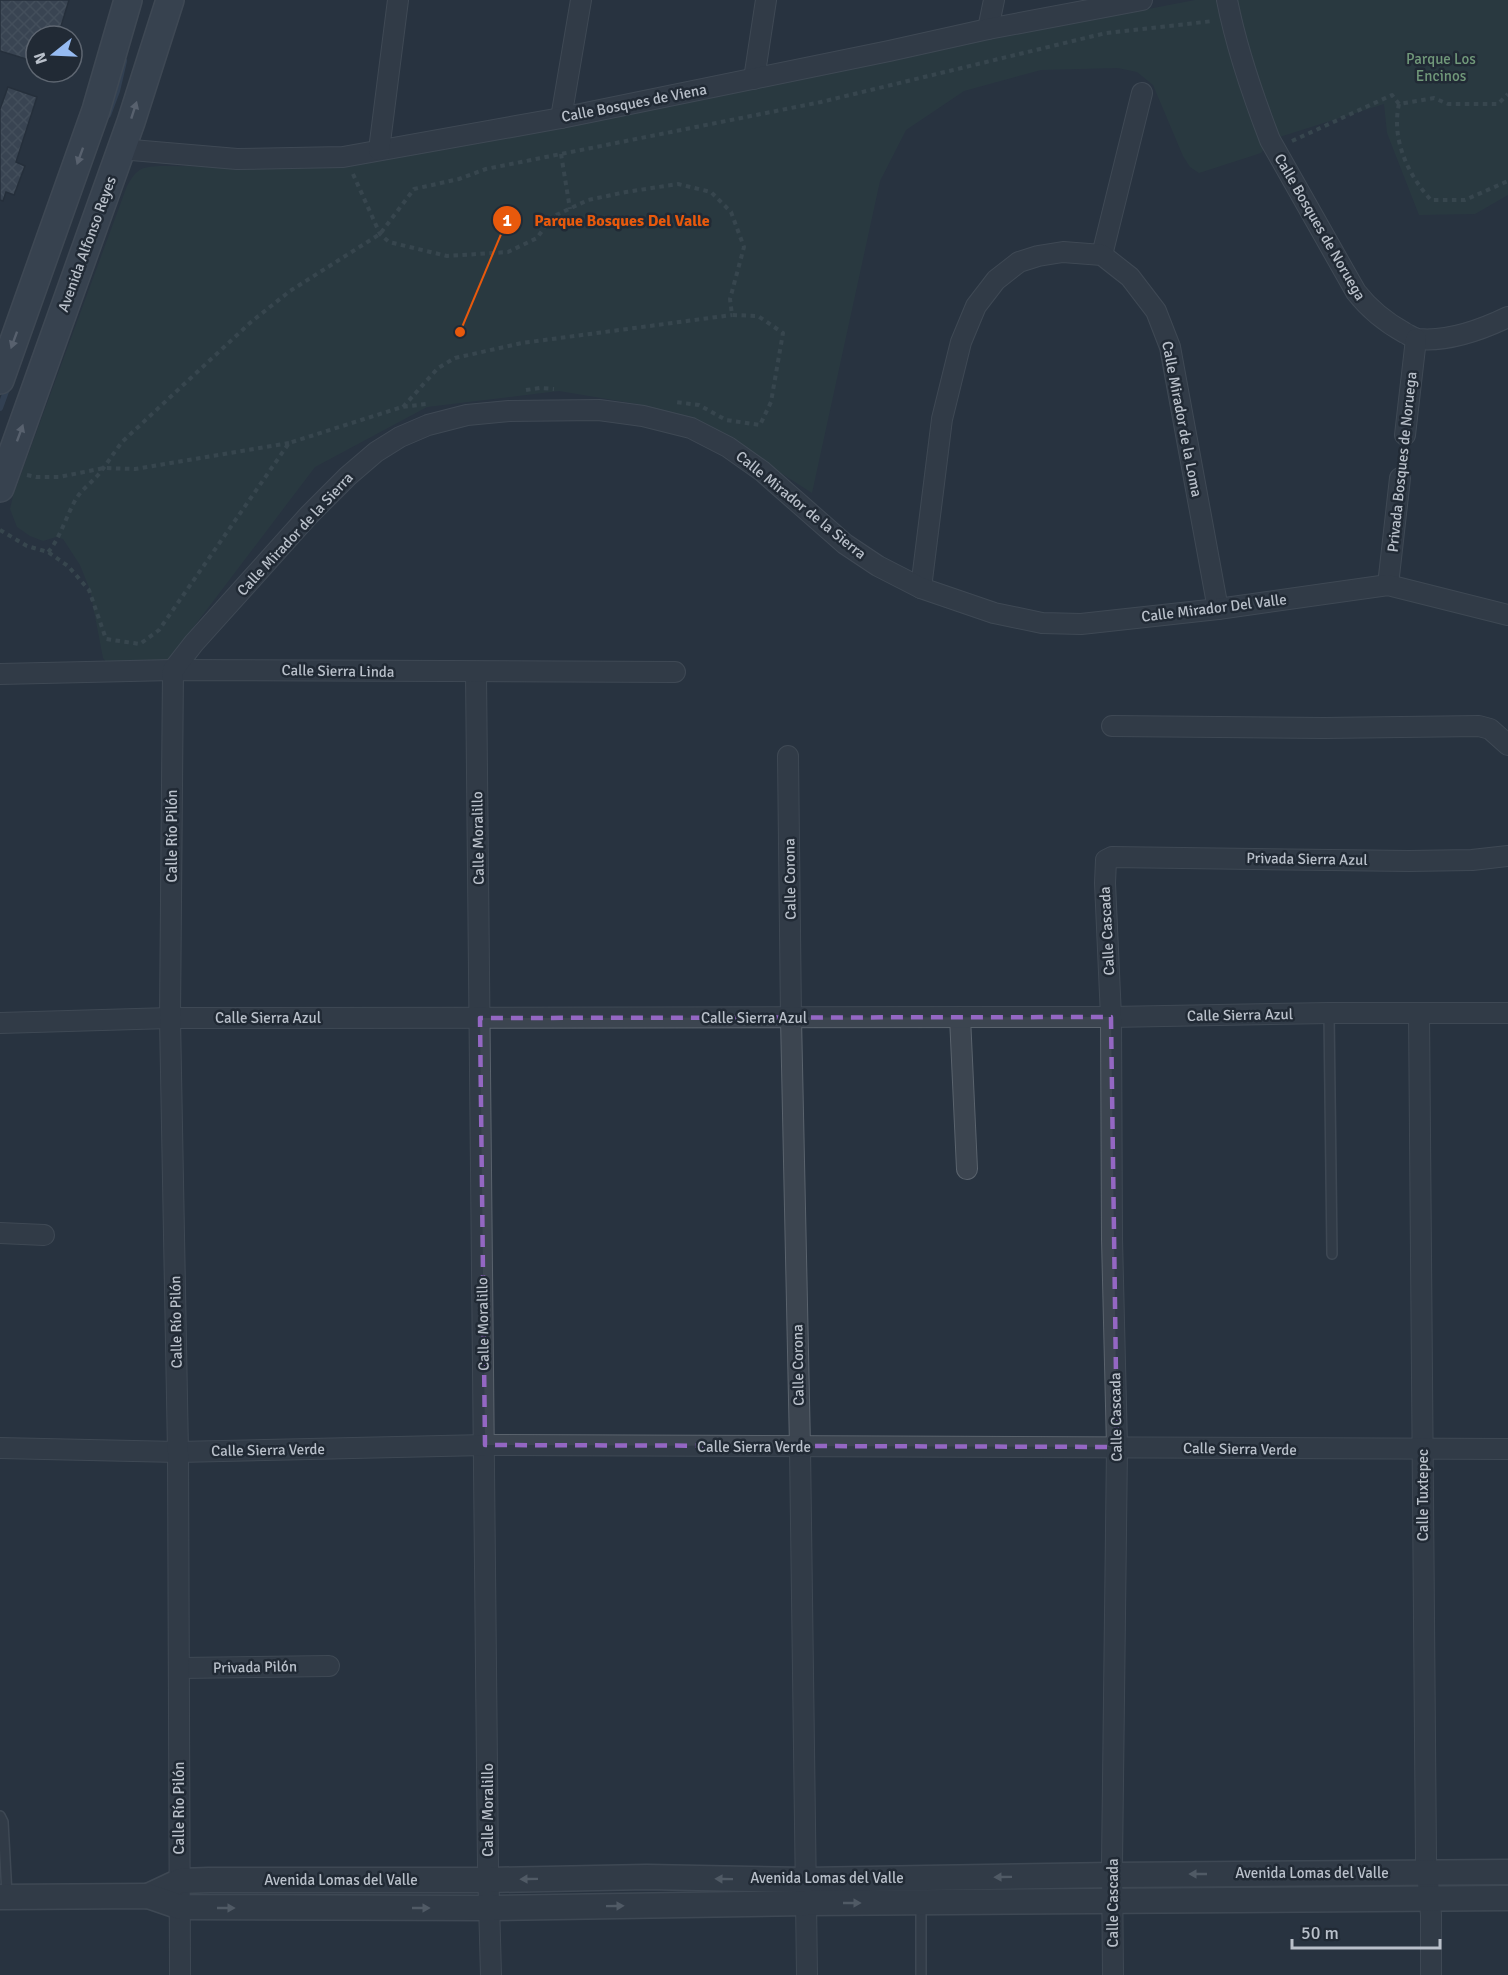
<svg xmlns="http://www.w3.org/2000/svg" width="1508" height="1975" font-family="Signika,sans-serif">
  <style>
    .park { fill: #2b4142 }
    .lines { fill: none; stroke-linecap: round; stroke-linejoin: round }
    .stream { stroke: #3f5168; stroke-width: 6 }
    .building { fill: url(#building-cross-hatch); stroke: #232c37; stroke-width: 1.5 }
    .service-casing { stroke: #5a636d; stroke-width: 12 }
    .minor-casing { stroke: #5a636d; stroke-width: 22 }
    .tertiary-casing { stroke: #5a636d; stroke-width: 27 }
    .secondary-casing { stroke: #5a636d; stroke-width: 30 }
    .path { stroke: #4a5d60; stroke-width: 4; stroke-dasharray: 4.5 4.5; stroke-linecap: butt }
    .service { stroke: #3c4550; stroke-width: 9 }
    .minor { stroke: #3c4550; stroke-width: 20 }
    .tertiary { stroke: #3c4550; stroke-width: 24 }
    .secondary { stroke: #4a5463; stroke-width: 27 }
    .oneway { fill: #929aa6 }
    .oneway2 { fill: #818993 }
    .marked { fill: none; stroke: #9467c3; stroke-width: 4.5; stroke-dasharray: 12 8; stroke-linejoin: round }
    .labels { text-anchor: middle; stroke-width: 5; stroke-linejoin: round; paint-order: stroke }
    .park-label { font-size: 15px; fill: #71997a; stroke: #212a35 }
    .street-label { font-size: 15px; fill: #b9c0ca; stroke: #212a35 }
    .leader { fill: none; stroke: #e8590c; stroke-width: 2 }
    .callout-dot { fill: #e8590c; stroke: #212a35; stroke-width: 2 }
    .mark-label { font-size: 18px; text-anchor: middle; font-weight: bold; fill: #fff }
    .callout-label { font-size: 16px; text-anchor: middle; font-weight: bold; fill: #e8590c; stroke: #212a35; stroke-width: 5; stroke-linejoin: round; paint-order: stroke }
  </style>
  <defs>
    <pattern id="building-cross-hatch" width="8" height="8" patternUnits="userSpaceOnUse" patternTransform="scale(1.5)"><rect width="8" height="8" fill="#4e5a68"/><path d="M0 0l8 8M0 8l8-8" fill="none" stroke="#65707c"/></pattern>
  </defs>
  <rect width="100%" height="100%" fill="#283340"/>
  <!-- park -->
  <g class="park">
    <path d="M1195 0H1218L1266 147 1261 153 1199 173 1190 167 1183 156 1153 85 1137 72 1118 68 1041 70 964 91 906 130 880 181 812 493 719 433 637 404 559 391 427 407 315 467 164 666 115 673 103 658 90 590 80 565 63 539 56 537 43 541 30 536 17 527 10 509 13 496 127 186C137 169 140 167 160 166L326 167Z"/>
    <polygon points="1227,0 1508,0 1508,195 1475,214 1419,215 1387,133 1384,104 1270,140"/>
  </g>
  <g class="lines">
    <!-- stream -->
    <g class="stream">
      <polyline points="108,115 117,91 124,61"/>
      <polyline points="0,408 8,386"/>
    </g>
  </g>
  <!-- building -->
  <g class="building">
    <polygon points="0,0 69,0 58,36 36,36 36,62 0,51"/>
    <polygon points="8,87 37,97 16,162 25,166 14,195 6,192 3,201 0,200 0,109"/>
  </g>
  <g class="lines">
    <!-- service casing -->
    <g class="service-casing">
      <g id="service">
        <polyline points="1329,1013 1332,1254"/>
        <polyline points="0,1816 3,1822 7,1895"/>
        <polyline points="921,1975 921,1903"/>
      </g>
    </g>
    <!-- minor casing -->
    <g class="minor-casing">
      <g id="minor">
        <path d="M1227 0C1236 46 1253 96 1270 140L1356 292C1370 310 1385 322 1405 333 1409 335 1413 338 1418 339 1449 342 1481 330 1508 317"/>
        <polyline points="988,29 994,0"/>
        <polyline points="754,79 766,0"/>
        <polyline points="561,118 581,0"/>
        <polyline points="120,149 237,159 343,157 561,118 889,51 988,29 1142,0"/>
        <polyline points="379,150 398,0"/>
        <polyline points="1102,255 1142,93"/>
        <polyline points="1405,435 1416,339"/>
        <polyline points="1388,585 1400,478"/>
        <polyline points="921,588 942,419 961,342 976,306 996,280 1019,262 1038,256 1063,252 1102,255 1130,277 1156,311 1170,347 1218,609"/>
        <polyline points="476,673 488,1866 491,1975"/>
        <polyline points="0,674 173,670 675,672"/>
        <polyline points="1112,726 1324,728 1479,726 1490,729 1508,745"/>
        <polyline points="788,756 791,1018 800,1447 807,1975"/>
        <polyline points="1419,1014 1426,1860 1431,1915 1431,1975"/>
        <polyline points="960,1017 967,1169"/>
        <polyline points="0,1023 170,1018 1111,1017 1329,1013 1508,1013"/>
        <polyline points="0,1233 44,1235"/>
        <polyline points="0,1448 178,1452 485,1445 1508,1449"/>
        <polyline points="180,1668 329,1666"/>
        <polyline points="180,1975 178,1452 170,1018 173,670 194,643 309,515 348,476 376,452 400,437 428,425 467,415 509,411 599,410 643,416 691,428 728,447 762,471 845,544 878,566 921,588 994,613 1042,623 1081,624 1218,609 1388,585 1508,615"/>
        <polyline points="1113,1975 1112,1865 1117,1447 1112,1239 1111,1017 1105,883 1106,860 1112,857 1409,861 1472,860 1508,856"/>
      </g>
    </g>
    <!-- tertiary casing -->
    <g class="tertiary-casing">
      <g id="tertiary">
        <polyline points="148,1896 180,1881 209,1880 490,1880 647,1877 806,1880 1113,1875 1508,1872"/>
        <polyline points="0,1897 148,1896 180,1907 491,1908 807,1903 1508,1898"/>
      </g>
    </g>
    <!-- secondary casing -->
    <g class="secondary-casing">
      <g id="secondary">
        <polyline points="0,380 96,110 128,0"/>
        <polyline points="0,488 131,122 170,0"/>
      </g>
    </g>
    <!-- path -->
    <g class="path">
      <path d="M1399 104C1391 139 1408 175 1431 200H1465L1508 181"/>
      <polyline points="1292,141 1392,95 1399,104 1434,98 1448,104 1498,104 1508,94"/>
      <polyline points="561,154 570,209"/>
      <polyline points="353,174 380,234 389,242 447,256 508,252 537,238 552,217 588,200 626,192 678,184 711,192 731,212 744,247 730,299 732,315 758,316 783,333 771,402 760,425 726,420 699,405 675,402"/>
      <polyline points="526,390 540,388 554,389"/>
      <polyline points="403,407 438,368 455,358 522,343 732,315"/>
      <polyline points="27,475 36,477 59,477 104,468 135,469 289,443"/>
      <polyline points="0,530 27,546 48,552 68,566 89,590 106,639 140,644 159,630 289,443 402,407 426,404"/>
      <path d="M48 552C59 541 67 514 76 499 82 489 91 483 98 475 107 464 114 452 123 441L251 322 290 291 380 234 414 189 459 179 486 169 821 102 1106 33 1213 21"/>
    </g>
    <!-- service -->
    <use href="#service" class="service"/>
    <!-- minor -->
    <use href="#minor" class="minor"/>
    <!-- tertiary -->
    <use href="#tertiary" class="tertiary"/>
    <!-- secondary -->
    <use href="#secondary" class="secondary"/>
  </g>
  <!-- one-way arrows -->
  <defs><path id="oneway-solid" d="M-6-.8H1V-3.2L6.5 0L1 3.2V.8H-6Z" transform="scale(1.5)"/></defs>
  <g class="oneway">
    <use href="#oneway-solid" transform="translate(134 110) rotate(-72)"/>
    <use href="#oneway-solid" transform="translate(80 156) rotate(110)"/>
    <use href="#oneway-solid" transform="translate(14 340) rotate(110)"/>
    <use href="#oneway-solid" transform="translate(20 433) rotate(-70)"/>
  </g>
  <g class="oneway2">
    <use href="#oneway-solid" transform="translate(1198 1874) rotate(180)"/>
    <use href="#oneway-solid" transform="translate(1003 1877) rotate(179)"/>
    <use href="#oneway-solid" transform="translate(529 1879) rotate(179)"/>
    <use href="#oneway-solid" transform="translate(724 1879) rotate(-179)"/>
    <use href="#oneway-solid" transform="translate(852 1903)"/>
    <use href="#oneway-solid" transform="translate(615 1906) rotate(-1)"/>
    <use href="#oneway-solid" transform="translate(226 1908)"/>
    <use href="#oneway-solid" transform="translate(421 1908)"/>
  </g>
  <!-- marked area -->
  <path d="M0 0H1508V1975H0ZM1111 1017 1117 1447 485 1445 480 1018Z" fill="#283340" fill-opacity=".55" fill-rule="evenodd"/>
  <path class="marked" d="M1111 1017 1117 1447 485 1445 480 1018Z"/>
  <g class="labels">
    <!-- park labels -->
    <g class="park-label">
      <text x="1441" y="64">Parque Los<tspan x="1441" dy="17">Encinos</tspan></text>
    </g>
    <!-- street labels -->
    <g class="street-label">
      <text transform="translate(634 103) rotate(-11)" y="5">Calle Bosques de Viena</text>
      <text transform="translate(1320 227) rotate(60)" y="5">Calle Bosques de Noruega</text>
      <text transform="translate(87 244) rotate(-70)" y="5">Avenida Alfonso Reyes</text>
      <text transform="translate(1182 419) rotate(79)" y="5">Calle Mirador de la Loma</text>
      <text transform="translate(1402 462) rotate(-84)" y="5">Privada Bosques de Noruega</text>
      <text transform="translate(801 505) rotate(39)" y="5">Calle Mirador de la Sierra</text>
      <text transform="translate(295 534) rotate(-47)" y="5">Calle Mirador de la Sierra</text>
      <text transform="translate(1214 608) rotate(-7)" y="5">Calle Mirador Del Valle</text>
      <text transform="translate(338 671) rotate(1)" y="5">Calle Sierra Linda</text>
      <text transform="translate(172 836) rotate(-90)" y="5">Calle Río Pilón</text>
      <text transform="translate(478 838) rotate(-91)" y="5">Calle Moralillo</text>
      <text transform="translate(1307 859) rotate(1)" y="5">Privada Sierra Azul</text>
      <text transform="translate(790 879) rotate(-91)" y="5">Calle Corona</text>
      <text transform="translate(1107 931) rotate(-93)" y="5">Calle Cascada</text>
      <text transform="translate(1240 1015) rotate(-1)" y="5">Calle Sierra Azul</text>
      <text x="268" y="1023">Calle Sierra Azul</text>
      <text x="754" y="1023">Calle Sierra Azul</text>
      <text transform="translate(176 1322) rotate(-91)" y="5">Calle Río Pilón</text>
      <text transform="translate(483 1324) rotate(-91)" y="5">Calle Moralillo</text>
      <text transform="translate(798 1365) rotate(-91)" y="5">Calle Corona</text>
      <text transform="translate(1116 1417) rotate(-91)" y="5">Calle Cascada</text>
      <text x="754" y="1452">Calle Sierra Verde</text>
      <text transform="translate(1240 1449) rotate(1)" y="5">Calle Sierra Verde</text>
      <text transform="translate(268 1450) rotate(-1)" y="5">Calle Sierra Verde</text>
      <text transform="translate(1423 1495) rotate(-90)" y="5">Calle Tuxtepec</text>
      <text transform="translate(255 1667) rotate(-1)" y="5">Privada Pilón</text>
      <text transform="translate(179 1808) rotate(-90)" y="5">Calle Río Pilón</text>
      <text transform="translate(488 1810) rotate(-90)" y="5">Calle Moralillo</text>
      <text x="1312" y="1878">Avenida Lomas del Valle</text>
      <text x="827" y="1883">Avenida Lomas del Valle</text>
      <text x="341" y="1885">Avenida Lomas del Valle</text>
      <text transform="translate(1113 1903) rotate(-90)" y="5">Calle Cascada</text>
    </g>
  </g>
  <!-- callouts -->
  <path class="leader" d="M460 332L507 220"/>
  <g class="callout-dot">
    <circle cx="460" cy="332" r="6"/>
    <circle cx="507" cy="220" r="15"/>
  </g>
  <g class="mark-label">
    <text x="507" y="226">1</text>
  </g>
  <g class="callout-label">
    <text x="622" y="226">Parque Bosques Del Valle</text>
  </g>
  <!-- north arrow -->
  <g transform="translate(54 54) rotate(252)"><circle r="28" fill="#212a35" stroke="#5e6671" stroke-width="1.5"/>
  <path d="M0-4.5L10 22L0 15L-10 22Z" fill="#96bbf2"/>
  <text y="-9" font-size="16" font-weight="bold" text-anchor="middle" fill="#b9c0ca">N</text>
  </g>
  <!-- scale -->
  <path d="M1292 1939v9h148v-9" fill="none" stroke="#b9c0ca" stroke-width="3"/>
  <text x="1301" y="1939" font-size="18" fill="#b9c0ca" stroke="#212a35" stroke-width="4.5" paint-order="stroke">50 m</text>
</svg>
